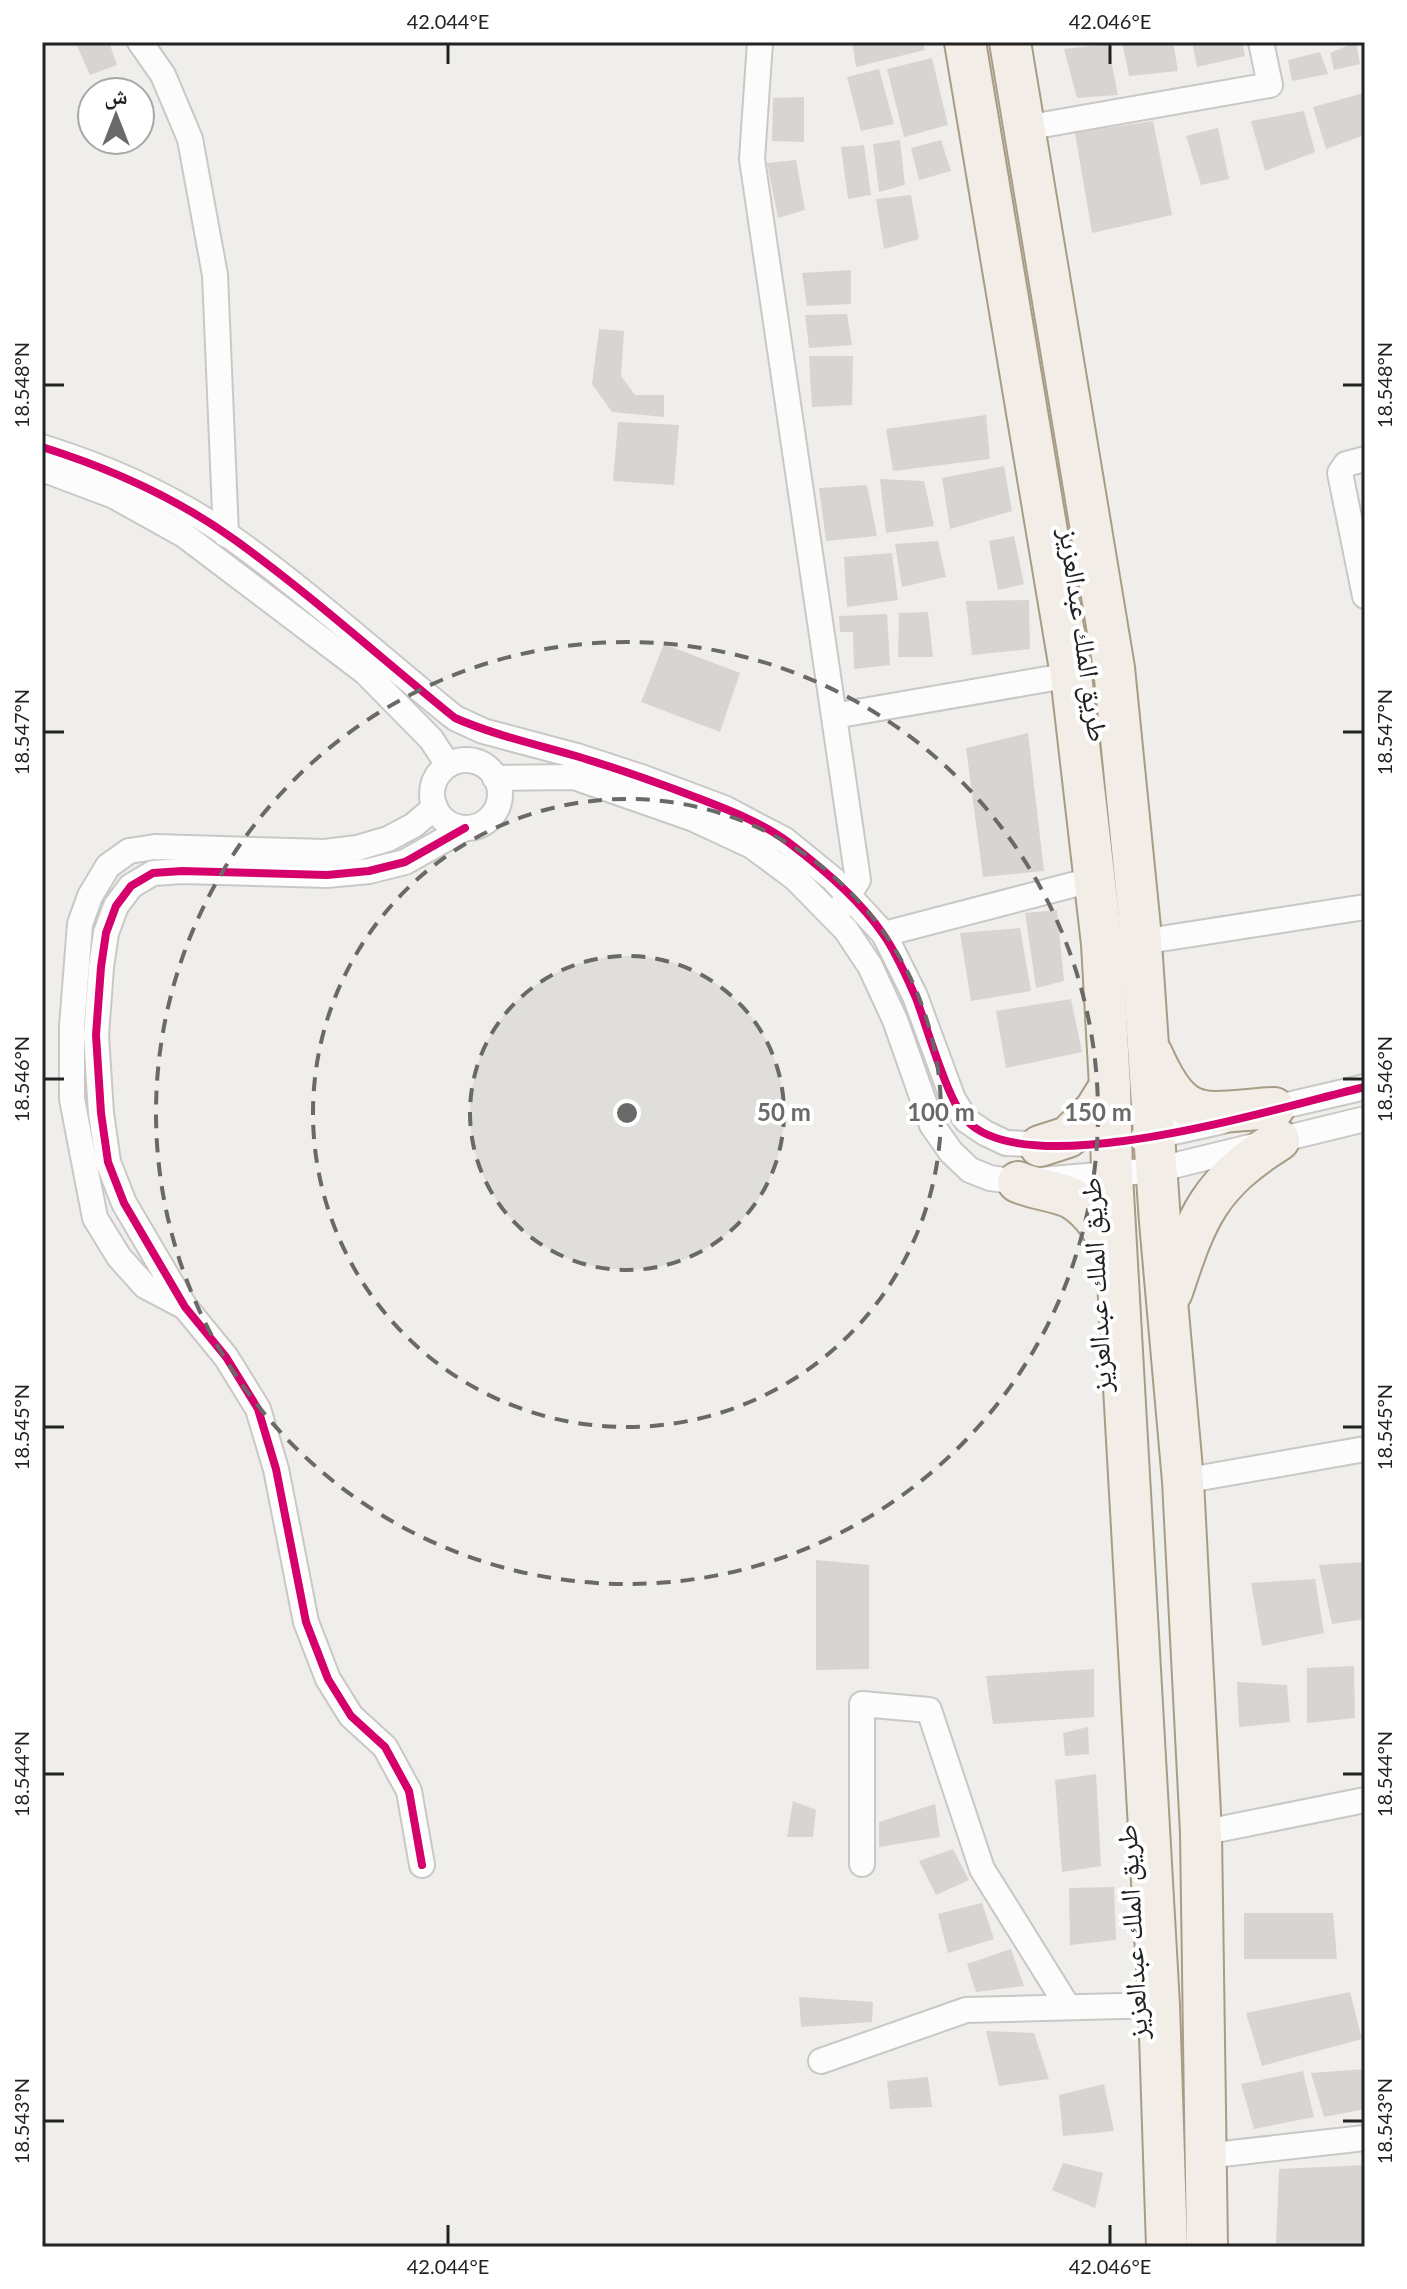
<svg xmlns="http://www.w3.org/2000/svg" width="1407" height="2289" font-family="Lato,'Noto Naskh Arabic',sans-serif">
  <style>
    .building { fill: #d7d4d2 }
    .lines { fill: none; stroke-linecap: round; stroke-linejoin: round }
    .minor-casing { stroke: #c9c8c7; stroke-width: 28 }
    .primary-casing { stroke: #a79c86; stroke-width: 44 }
    .minor { stroke: #fdfcfc; stroke-width: 24 }
    .primary { stroke: #f3ede7; stroke-width: 40 }
    .cycleway-casing { stroke: #fff; stroke-width: 13 }
    .cycleway { stroke: #d6006c; stroke-width: 8 }
    .ticks { fill: none; stroke: #222; stroke-width: 3 }
    .ring { fill: none; stroke: #6a6968; stroke-width: 4; stroke-dasharray: 14 10 }
    .labels { text-anchor: middle; stroke-width: 8; stroke-linejoin: round; paint-order: stroke }
    .street-label { font-size: 28px; fill: #222; stroke: #fff }
    .centre { fill: #6a6968; stroke: #fff; stroke-width: 4 }
    .ring-label { font-size: 24px; text-anchor: middle; font-weight: bold; fill: #6a6968; stroke: #fff; stroke-width: 8; stroke-linejoin: round; paint-order: stroke }
    .neatline { fill: none; stroke: #222; stroke-width: 3 }
    .ticks-label { font-size: 20px; text-anchor: middle; fill: #222 }
  </style>
  <rect width="100%" height="100%" fill="#f0eeeb"/>
  <!-- building -->
  <g class="building">
    <polygon points="109,42 117,65 90,75 76,43"/>
    <polygon points="852,42 923,42 925,50 856,67"/>
    <polygon points="1122,42 1173,42 1178,71 1129,76"/>
    <polygon points="1192,42 1242,42 1245,56 1197,67"/>
    <polygon points="1356,42 1360,64 1334,70 1330,53"/>
    <polygon points="1108,44 1118,95 1077,98 1064,49"/>
    <polygon points="1320,52 1328,74 1292,81 1288,60"/>
    <polygon points="932,58 948,125 904,137 887,69"/>
    <polygon points="879,69 894,124 861,131 847,77"/>
    <polygon points="1364,93 1365,135 1326,149 1313,107"/>
    <polygon points="804,97 804,142 772,141 773,98"/>
    <polygon points="1304,111 1315,152 1265,171 1251,121"/>
    <polygon points="1153,121 1172,215 1092,233 1075,133"/>
    <polygon points="1218,128 1229,179 1201,185 1186,136"/>
    <polygon points="900,140 905,185 879,192 873,144"/>
    <polygon points="941,140 951,171 919,180 911,148"/>
    <polygon points="864,145 871,195 848,199 841,147"/>
    <polygon points="796,160 805,210 778,218 767,163"/>
    <polygon points="911,195 919,239 884,249 876,199"/>
    <polygon points="851,270 851,304 807,306 802,273"/>
    <polygon points="847,314 852,345 809,348 805,315"/>
    <polygon points="599,329 624,331 621,376 635,395 664,395 664,417 612,412 592,384"/>
    <polygon points="809,356 853,356 852,405 812,407"/>
    <polygon points="986,415 990,459 893,471 886,429"/>
    <polygon points="618,422 679,425 674,485 613,481"/>
    <polygon points="1004,466 1012,511 950,529 942,478"/>
    <polygon points="880,479 924,481 934,526 886,533"/>
    <polygon points="867,485 877,536 826,541 819,488"/>
    <polygon points="1014,536 1024,584 998,590 989,541"/>
    <polygon points="938,541 946,577 902,587 895,544"/>
    <polygon points="892,553 898,600 847,607 844,557"/>
    <polygon points="1029,600 1030,649 972,655 966,601"/>
    <polygon points="928,612 933,657 898,657 899,613"/>
    <polygon points="887,614 890,665 854,669 853,632 840,632 839,616"/>
    <polygon points="664,644 740,673 720,732 641,702"/>
    <polygon points="1028,733 1044,871 983,877 966,748"/>
    <polygon points="1057,910 1064,981 1036,988 1025,913"/>
    <polygon points="1020,928 1031,991 971,1001 960,933"/>
    <polygon points="1071,999 1082,1052 1006,1068 996,1011"/>
    <polygon points="816,1560 869,1565 869,1669 816,1670"/>
    <polygon points="1363,1562 1365,1619 1332,1624 1319,1565"/>
    <polygon points="1315,1579 1324,1633 1262,1646 1251,1583"/>
    <polygon points="1354,1666 1355,1718 1307,1723 1307,1668"/>
    <polygon points="1094,1669 1094,1717 993,1724 986,1676"/>
    <polygon points="1237,1682 1287,1685 1290,1722 1239,1727"/>
    <polygon points="1088,1727 1089,1754 1065,1756 1063,1733"/>
    <polygon points="1096,1774 1101,1866 1062,1872 1055,1780"/>
    <polygon points="793,1801 816,1810 813,1837 787,1837"/>
    <polygon points="935,1804 940,1837 879,1847 879,1822"/>
    <polygon points="953,1849 969,1880 936,1895 919,1861"/>
    <polygon points="1114,1887 1116,1940 1070,1945 1069,1888"/>
    <polygon points="982,1903 994,1939 948,1953 938,1914"/>
    <polygon points="1244,1913 1333,1913 1337,1959 1244,1959"/>
    <polygon points="1011,1949 1024,1986 976,1992 967,1964"/>
    <polygon points="1350,1992 1362,2039 1262,2066 1246,2013"/>
    <polygon points="799,1997 873,2002 872,2022 801,2027"/>
    <polygon points="986,2031 1034,2033 1049,2079 999,2086"/>
    <polygon points="1365,2069 1365,2109 1324,2117 1311,2073"/>
    <polygon points="1303,2071 1314,2117 1254,2129 1241,2084"/>
    <polygon points="928,2077 932,2107 890,2109 887,2081"/>
    <polygon points="1104,2084 1114,2131 1063,2136 1059,2095"/>
    <polygon points="1063,2163 1103,2173 1095,2208 1052,2190"/>
    <polygon points="1365,2165 1365,2247 1264,2247 1264,2245 1276,2244 1279,2169"/>
  </g>
  <g class="lines">
    <!-- minor casing -->
    <g class="minor-casing">
      <g id="minor">
        <polyline points="140,42 163,75 190,139 215,275 226,535"/>
        <polyline points="760,42 752,159 858,880 841,907"/>
        <polyline points="1025,128 1270,85 1261,42"/>
        <path d="M42 447C109 468 178 499 235 540 310 594 383 660 455 718L483 731 577 756 644 778 724 808 785 840 834 880 884 934 915 996 953 1099 966 1120 985 1133 1006 1143 1053 1145"/>
        <polyline points="1365,459 1346,464 1340,473 1365,596"/>
        <polyline points="42,469 114,496 184,535 365,672 431,739 448,765"/>
        <polyline points="834,716 1071,675"/>
        <circle cx="466" cy="794" r="34"/>
        <polyline points="495,778 574,777 694,819 752,846 795,878 846,930 870,966 895,1020 932,1125 951,1152 970,1170 990,1178 1018,1182 1156,1170 1365,1119"/>
        <polyline points="884,934 1095,879"/>
        <polyline points="1141,942 1365,907"/>
        <polyline points="1262,1111 1365,1087"/>
        <polyline points="1142,1139 1223,1121"/>
        <polyline points="183,1306 145,1286 119,1257 95,1218 72,1099 72,1027 80,924 90,896 108,866 129,851 155,847 325,852 357,848 388,839 414,825 435,807"/>
        <polyline points="1183,1481 1365,1449"/>
        <polyline points="1201,1833 1365,1800"/>
        <polyline points="862,1864 862,1704 929,1710 982,1869 1068,2007"/>
        <polyline points="422,1865 409,1791 385,1747 351,1716 328,1679 306,1622 276,1469 258,1409 226,1357 185,1307 124,1203 108,1162 101,1113 96,1035 101,967 106,933 116,906 131,886 153,873 182,871 327,875 369,871 405,862 465,828"/>
        <polyline points="821,2061 966,2010 1159,2005"/>
        <polyline points="1205,2156 1365,2138"/>
      </g>
    </g>
    <!-- primary casing -->
    <g class="primary-casing">
      <g id="primary">
        <polyline points="965,42 1071,675 1102,944 1110,1086 1112,1175 1159,2005 1167,2247"/>
        <polyline points="1010,42 1114,668 1140,928 1160,1222 1183,1481 1201,1833 1207,2247"/>
        <path d="M1152 1054C1184 1127 1203 1112 1274 1108"/>
        <polyline points="1040,1146 1068,1137 1095,1110 1110,1086"/>
        <path d="M1018 1182C1034 1189 1061 1192 1073 1199 1093 1211 1107 1235 1116 1255"/>
        <path d="M1172 1292C1197 1216 1209 1184 1279 1140"/>
      </g>
    </g>
    <!-- minor -->
    <use href="#minor" class="minor"/>
    <!-- primary -->
    <use href="#primary" class="primary"/>
    <!-- cycleway casing -->
    <g class="cycleway-casing">
      <g id="cycleway">
        <path d="M42 447C109 468 178 499 235 540 310 594 383 660 455 718 494 735 535 744 576 756 616 768 656 782 695 797 726 809 761 822 788 842 821 867 860 900 883 934 896 952 907 978 916 998 927 1027 948 1102 967 1121 1031 1186 1283 1106 1365 1087"/>
        <polyline points="422,1865 409,1791 385,1747 351,1716 328,1679 306,1622 276,1469 258,1409 226,1357 185,1307 124,1203 108,1162 101,1113 96,1035 101,967 106,933 116,906 131,886 153,873 182,871 327,875 369,871 405,862 465,828"/>
      </g>
    </g>
    <!-- cycleway -->
    <use href="#cycleway" class="cycleway"/>
  </g>
  <!-- ticks -->
  <path class="ticks" d="M448 44V64M1110 44V64M44 385H64M1343 385H1363M44 732H64M1343 732H1363M44 1079H64M1343 1079H1363M44 1427H64M1343 1427H1363M44 1774H64M1343 1774H1363M44 2121H64M1343 2121H1363M448 2225V2245M1110 2225V2245"/>
  <!-- distance rings -->
  <circle cx="627" cy="1113" r="157" fill="#6a6968" fill-opacity=".12"/>
  <g class="ring">
    <circle cx="627" cy="1113" r="157"/>
    <circle cx="627" cy="1113" r="314"/>
    <circle cx="627" cy="1113" r="471"/>
  </g>
  <g class="labels">
    <!-- street labels -->
    <g class="street-label">
      <text transform="translate(1084 635) rotate(82)" y="10">طريق الملك عبدالعزيز</text>
      <text transform="translate(1096 1285) rotate(-93)" y="10">طريق الملك عبدالعزيز</text>
      <text transform="translate(1132 1932) rotate(-93)" y="10">طريق الملك عبدالعزيز</text>
    </g>
  </g>
  <circle cx="627" cy="1113" r="12" class="centre"/>
  <g class="ring-label">
    <text x="784" y="1121">50 m</text>
    <text x="941" y="1121">100 m</text>
    <text x="1098" y="1121">150 m</text>
  </g>
  <!-- border -->
  <rect width="1407" height="2289" fill="none" stroke="#ffffff" stroke-width="88"/>
  <!-- north arrow -->
  <g transform="translate(116 116)"><circle r="38" fill="#ffffff" stroke="#a7a7a7" stroke-width="2"/>
  <path d="M0-6L14 30L0 20L-14 30Z" fill="#6a6968"/>
  <text y="-12" font-size="22" font-weight="bold" text-anchor="middle" fill="#222222">ش</text>
  </g>
  <rect x="44" y="44" width="1319" height="2201" class="neatline"/>
  <g class="ticks-label">
    <text x="448" y="29">42.044°E</text>
    <text x="1110" y="29">42.046°E</text>
    <text transform="translate(22 385) rotate(-90)" y="7">18.548°N</text>
    <text transform="translate(1385 385) rotate(-90)" y="7">18.548°N</text>
    <text transform="translate(22 732) rotate(-90)" y="7">18.547°N</text>
    <text transform="translate(1385 732) rotate(-90)" y="7">18.547°N</text>
    <text transform="translate(22 1079) rotate(-90)" y="7">18.546°N</text>
    <text transform="translate(1385 1079) rotate(-90)" y="7">18.546°N</text>
    <text transform="translate(22 1427) rotate(-90)" y="7">18.545°N</text>
    <text transform="translate(1385 1427) rotate(-90)" y="7">18.545°N</text>
    <text transform="translate(22 1774) rotate(-90)" y="7">18.544°N</text>
    <text transform="translate(1385 1774) rotate(-90)" y="7">18.544°N</text>
    <text transform="translate(22 2121) rotate(-90)" y="7">18.543°N</text>
    <text transform="translate(1385 2121) rotate(-90)" y="7">18.543°N</text>
    <text x="448" y="2274">42.044°E</text>
    <text x="1110" y="2274">42.046°E</text>
  </g>
</svg>
